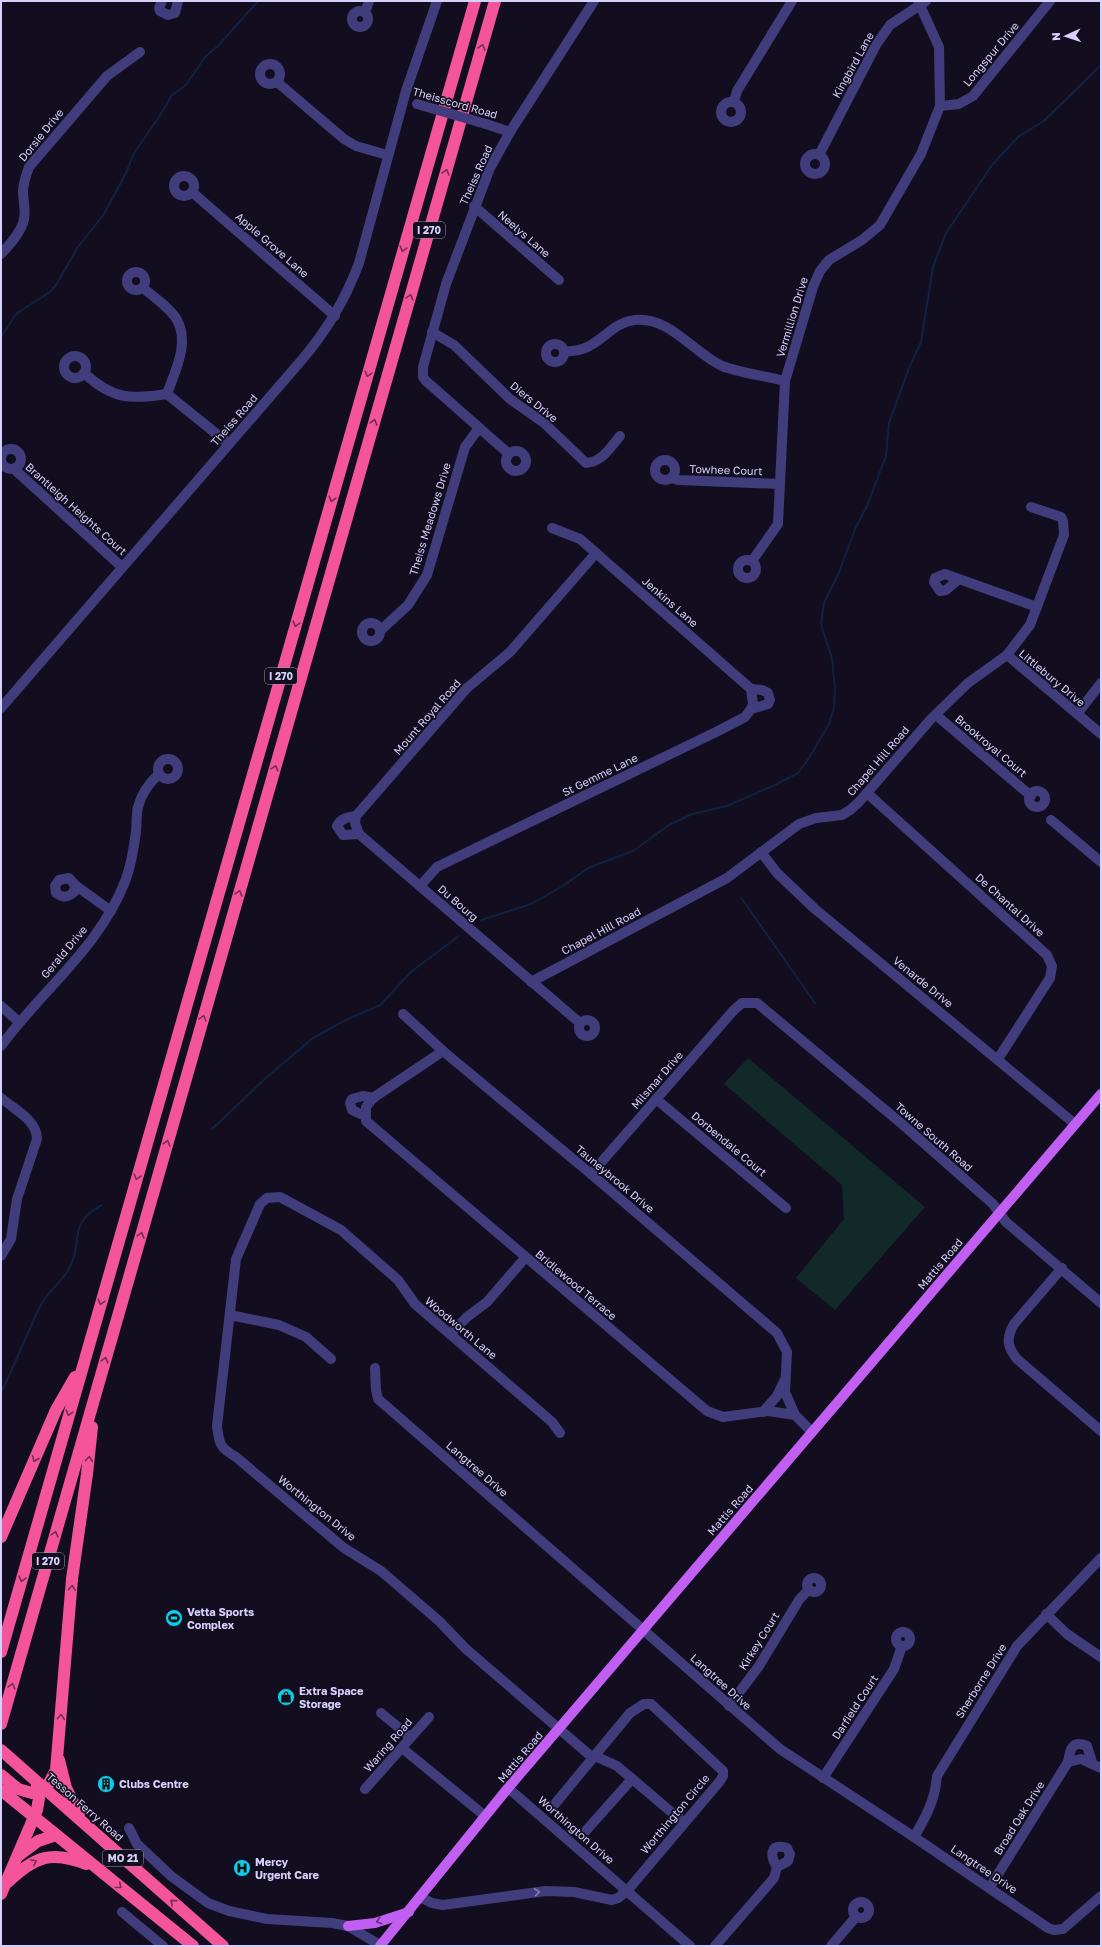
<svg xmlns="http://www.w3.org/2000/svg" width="1102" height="1947" font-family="'Golos Text',sans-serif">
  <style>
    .green { fill: #122929 }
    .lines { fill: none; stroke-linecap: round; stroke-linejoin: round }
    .stream { stroke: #112141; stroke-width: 2 }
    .minor { stroke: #413c7b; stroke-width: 10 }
    .major { stroke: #c15ff3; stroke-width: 10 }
    .highway { stroke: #f3549a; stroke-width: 12 }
    .minor-bridge { stroke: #413c7b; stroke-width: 10 }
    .oneway { stroke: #772e56 }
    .oneway2 { stroke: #847fb5 }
    .oneway3 { stroke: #61327e }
    .labels { text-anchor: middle; stroke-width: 3.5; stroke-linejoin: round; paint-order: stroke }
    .shield { fill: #120e1f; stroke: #9b96ba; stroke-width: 1 }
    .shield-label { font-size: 10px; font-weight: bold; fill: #d6d0fc }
    .street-label { font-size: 11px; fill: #d6d0fc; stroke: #120e1f }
    .poi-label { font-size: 11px; font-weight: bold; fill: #d6d0fc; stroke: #120e1f; text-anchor: start }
  </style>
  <rect width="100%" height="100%" fill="#120e1f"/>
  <!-- green -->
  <polygon class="green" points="748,1058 925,1207 835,1310 796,1278 844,1219 842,1185 724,1084"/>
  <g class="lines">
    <!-- stream -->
    <g class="stream">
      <polyline points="1,337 16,314 50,292 56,285 78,247 104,214 126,173 134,153 159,117 172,95 186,85 205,57 218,46 258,1"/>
      <polyline points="742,899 815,1003"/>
      <polyline points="481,920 531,904 563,886 588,868 633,851 669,825 692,814 727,806 777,784 798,773 809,758 829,724 834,707 835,689 832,659 821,624 824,603 838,575 856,527 867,506 886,456 889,423 909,368 921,342 933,267 946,233 992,165 1018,137 1045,120 1101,65"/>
      <polyline points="212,1129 267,1077 313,1038 346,1020 380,1005 412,971 459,936"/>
      <path d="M1 1392C16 1363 27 1332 42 1303 49 1291 60 1283 67 1272 85 1245 65 1224 102 1205"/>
    </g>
    <!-- minor -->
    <g class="minor">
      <polyline points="162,1 159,8 160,11 168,15 175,13 178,1"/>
      <circle cx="360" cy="19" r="8"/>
      <polyline points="365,12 369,1"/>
      <circle cx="270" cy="74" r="10"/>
      <polyline points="277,82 344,139 356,146 387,155"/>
      <polyline points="734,102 737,91 792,1"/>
      <circle cx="731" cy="112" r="10"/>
      <polyline points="940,106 959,104 973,96 1050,1"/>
      <polyline points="486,124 510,132"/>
      <circle cx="815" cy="164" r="10"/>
      <polyline points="819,155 876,45 890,25 926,1"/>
      <circle cx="184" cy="186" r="10"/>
      <polyline points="192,192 335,316"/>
      <polyline points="474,206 559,280"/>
      <path d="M1 254C9 245 19 235 23 223 27 213 23 202 23 192 23 183 26 175 29 167L107 76 140 52"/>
      <circle cx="136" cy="281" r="9"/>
      <path d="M143 288C154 297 170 308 177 320 190 343 175 371 167 394"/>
      <path d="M432 332 454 345 510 399 544 423 586 463C602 462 610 448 620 436"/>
      <circle cx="555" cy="353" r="9"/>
      <path d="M564 352C570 351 579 351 585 348 603 341 614 322 635 320 671 317 692 352 722 366 740 373 766 376 785 381"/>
      <circle cx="75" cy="367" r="11"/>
      <path d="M84 373C112 399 130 400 167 394L229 444"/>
      <circle cx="11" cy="459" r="10"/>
      <circle cx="516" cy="461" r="10"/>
      <polyline points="509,454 426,381 423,377 423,367 446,284 490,168 510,132 594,1"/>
      <circle cx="665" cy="470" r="10"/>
      <polyline points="14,469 122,567"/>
      <polyline points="672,478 678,480 780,484"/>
      <polyline points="552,528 580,539 751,689 753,704 751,709"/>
      <circle cx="747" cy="569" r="9"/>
      <polyline points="752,561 778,524 785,381 813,287 820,271 829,260 862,240 880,225 921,154 940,106 939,47 918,1"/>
      <polyline points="958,580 946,590 940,591 934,582 935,578 945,574 1037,607"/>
      <circle cx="371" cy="632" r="9"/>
      <polyline points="381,630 408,605 427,575 465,447 479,428"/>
      <polyline points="1007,655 1101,734"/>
      <path d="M1 708 300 362C326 332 345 301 359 263L406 91 437 1"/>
      <polyline points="1077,714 1101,683"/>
      <polyline points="936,715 1031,796"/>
      <circle cx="168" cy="769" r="10"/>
      <circle cx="1037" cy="799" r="8"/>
      <polyline points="867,793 1047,955 1052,966 1050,978 998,1059"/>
      <path d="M356 816C348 817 341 818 337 826L343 835 359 834 580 1023"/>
      <polyline points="1051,820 1101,862"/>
      <polyline points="359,834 355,823 356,816 467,688 510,652 596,553"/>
      <polyline points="761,852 777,873 815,909 1075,1124"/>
      <path d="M75 885 74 892C67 898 63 898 56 893L55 886 59 880 69 878 75 885 111 911"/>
      <polyline points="420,886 437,867 716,732 745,717 751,709 768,704 770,700 768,693 762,690 751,689"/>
      <polyline points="531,982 727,878 799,824 816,818 842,815 850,810 859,802 931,719 968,683 1007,655 1030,625 1064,535 1063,521 1061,517 1031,507"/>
      <polyline points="1,1006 19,1022"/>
      <polyline points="403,1014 443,1051 591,1174 777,1333 787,1352 785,1392 795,1415 812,1432"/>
      <circle cx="587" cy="1028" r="8"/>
      <path d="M1 1046C42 990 101 946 126 879 131 865 134 847 136 832 137 824 136 815 138 807 141 795 149 783 159 774"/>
      <polyline points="443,1051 373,1098 366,1107 366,1121 707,1411 723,1417 768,1411 795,1415"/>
      <path d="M1 1098C14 1109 37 1120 37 1139L17 1199 11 1239 1 1256"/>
      <polyline points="656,1099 786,1208"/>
      <polyline points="365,1116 352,1110 350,1103 352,1099 363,1096 374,1098"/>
      <polyline points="591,1174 733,1011 742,1003 757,1003 902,1124 993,1204 1006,1222 1101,1303"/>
      <path d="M1062 1268 1014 1324C1006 1338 1007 1347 1017 1359L1101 1431"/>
      <polyline points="230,1315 279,1325 306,1337 331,1359"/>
      <polyline points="450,1334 467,1317 487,1302 525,1258"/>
      <polyline points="375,1368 376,1390 378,1399 780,1749 914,1837 1048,1928 1054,1930 1063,1929 1101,1896"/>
      <polyline points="763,1412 777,1396 784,1381"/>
      <path d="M560 1433 552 1422 415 1304 398 1280 341 1230 280 1197 267 1198 260 1204 236 1259 217 1426C219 1444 220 1448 236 1457L344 1548 381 1571 439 1621 466 1649 593 1758"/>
      <circle cx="814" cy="1585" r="7"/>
      <polyline points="1046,1614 1067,1634 1101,1657"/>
      <circle cx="903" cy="1639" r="7"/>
      <polyline points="729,1706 759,1666 799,1600 809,1589"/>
      <polyline points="381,1713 410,1737"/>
      <polyline points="402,1748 485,1816"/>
      <polyline points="595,1756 617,1766 683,1822"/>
      <path d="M1068 1762C1070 1749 1072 1740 1087 1746L1092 1762"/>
      <polyline points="823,1778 894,1669 902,1646"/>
      <polyline points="508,1788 690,1946"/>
      <polyline points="365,1789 429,1717"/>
      <polyline points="129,1828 137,1844 171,1876 208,1903 229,1911 267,1919 332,1923 348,1926 380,1945"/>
      <polyline points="583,1834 632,1779"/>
      <path d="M914 1837C926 1817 935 1800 937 1776L1017 1646 1101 1558"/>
      <polyline points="990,1887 1068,1762 1081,1759 1101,1768"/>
      <polyline points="420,1897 432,1903 443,1905 546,1891 574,1892 612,1900 618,1898 627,1891 720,1781 723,1776 723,1771 651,1704 644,1704 630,1713 554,1805"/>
      <circle cx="861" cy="1910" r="8"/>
      <polyline points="122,1912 163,1946"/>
      <path d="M715 1946 774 1878 777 1867 788 1861 790 1854 787 1848C769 1843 770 1856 777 1867"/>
      <polyline points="831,1946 855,1918"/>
    </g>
    <!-- major -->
    <g class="major">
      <polyline points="348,1926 375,1923 409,1912"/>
      <polyline points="380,1946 508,1788 1101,1094"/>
    </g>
    <!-- highway -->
    <g class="highway">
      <polyline points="1,1537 56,1410 75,1377"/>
      <polyline points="1,1652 475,1"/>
      <polyline points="1,1724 495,1"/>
      <polyline points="1,1750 223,1946"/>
      <polyline points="59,1760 66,1788 79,1814"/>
      <polyline points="1,1775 18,1789 32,1793 48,1785 56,1770 72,1579 87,1474 92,1427"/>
      <polyline points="1,1790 193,1946"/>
      <polyline points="18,1856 38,1841 56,1835"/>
      <path d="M8 1882C34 1857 51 1850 86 1864"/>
      <polyline points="1,1894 37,1810 39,1798 37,1785"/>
    </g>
    <!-- minor-bridge -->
    <polyline class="minor-bridge" points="417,104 486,124"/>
  </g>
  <!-- one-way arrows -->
  <defs><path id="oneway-chevron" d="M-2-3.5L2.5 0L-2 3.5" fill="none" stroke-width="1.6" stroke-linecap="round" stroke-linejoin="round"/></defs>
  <g class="oneway">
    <use href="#oneway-chevron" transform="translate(482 47) rotate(-74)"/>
    <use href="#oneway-chevron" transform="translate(446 172) rotate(-74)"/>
    <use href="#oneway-chevron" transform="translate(403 249) rotate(106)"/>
    <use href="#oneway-chevron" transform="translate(410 297) rotate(-74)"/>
    <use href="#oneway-chevron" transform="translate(368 374) rotate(106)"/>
    <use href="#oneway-chevron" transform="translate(374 422) rotate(-74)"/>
    <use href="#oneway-chevron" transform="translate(332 499) rotate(106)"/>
    <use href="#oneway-chevron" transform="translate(296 624) rotate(106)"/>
    <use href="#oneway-chevron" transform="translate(275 768) rotate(-74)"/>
    <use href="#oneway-chevron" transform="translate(239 893) rotate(-74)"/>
    <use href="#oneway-chevron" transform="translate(203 1018) rotate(-74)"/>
    <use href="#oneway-chevron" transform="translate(167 1143) rotate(-74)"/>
    <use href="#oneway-chevron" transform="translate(137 1177) rotate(106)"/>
    <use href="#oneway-chevron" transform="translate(141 1235) rotate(-74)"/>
    <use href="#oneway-chevron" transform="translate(101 1302) rotate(106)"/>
    <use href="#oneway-chevron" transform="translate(105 1360) rotate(-74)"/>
    <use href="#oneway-chevron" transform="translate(69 1413) rotate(106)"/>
    <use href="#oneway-chevron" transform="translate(35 1459) rotate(113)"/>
    <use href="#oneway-chevron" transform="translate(89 1459) rotate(-85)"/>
    <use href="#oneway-chevron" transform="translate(55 1534) rotate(-74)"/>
    <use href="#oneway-chevron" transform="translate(22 1579) rotate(106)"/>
    <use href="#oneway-chevron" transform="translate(72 1588) rotate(-86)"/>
    <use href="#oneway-chevron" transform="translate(12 1686) rotate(-74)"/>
    <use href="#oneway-chevron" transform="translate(61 1717) rotate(-85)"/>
    <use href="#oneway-chevron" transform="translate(34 1862) rotate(-26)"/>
    <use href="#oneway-chevron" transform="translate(119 1886) rotate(39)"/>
    <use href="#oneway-chevron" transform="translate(173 1902) rotate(-138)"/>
  </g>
  <use class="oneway2" href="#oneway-chevron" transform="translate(537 1892) rotate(-8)"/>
  <use class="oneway3" href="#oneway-chevron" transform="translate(379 1921) rotate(164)"/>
  <!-- icons -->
  <defs>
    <g id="stadium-disc" transform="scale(0.9)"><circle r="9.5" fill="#11cae7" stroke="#120e1f"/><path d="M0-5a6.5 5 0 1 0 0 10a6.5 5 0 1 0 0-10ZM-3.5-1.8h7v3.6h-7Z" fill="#111"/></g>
    <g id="shop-disc" transform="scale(0.9)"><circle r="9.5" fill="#11cae7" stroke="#120e1f"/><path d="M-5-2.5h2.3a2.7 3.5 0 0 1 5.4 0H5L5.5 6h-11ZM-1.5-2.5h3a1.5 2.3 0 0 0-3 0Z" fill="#111"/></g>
    <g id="building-disc" transform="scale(0.9)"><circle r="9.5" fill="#11cae7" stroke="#120e1f"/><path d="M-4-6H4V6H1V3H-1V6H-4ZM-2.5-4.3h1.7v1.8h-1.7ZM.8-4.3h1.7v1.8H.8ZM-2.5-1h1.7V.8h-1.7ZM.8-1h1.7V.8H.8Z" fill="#111"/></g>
    <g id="hospital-disc" transform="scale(0.9)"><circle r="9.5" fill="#11cae7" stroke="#120e1f"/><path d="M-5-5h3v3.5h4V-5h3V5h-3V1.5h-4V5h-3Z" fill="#111"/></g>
  </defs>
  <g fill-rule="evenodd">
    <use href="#stadium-disc" x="174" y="1618"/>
    <use href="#shop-disc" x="286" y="1697"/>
    <use href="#building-disc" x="106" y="1784"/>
    <use href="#hospital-disc" x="242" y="1868"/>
  </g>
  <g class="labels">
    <!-- shield labels -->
    <g class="shield">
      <rect x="413" y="222" width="32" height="16" rx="3"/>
      <rect x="265" y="668" width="32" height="16" rx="3"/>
      <rect x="32" y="1553" width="32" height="16" rx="3"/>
      <rect x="103" y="1850" width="40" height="16" rx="3"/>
    </g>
    <g class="shield-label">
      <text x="429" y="234">I 270</text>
      <text x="281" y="680">I 270</text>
      <text x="48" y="1565">I 270</text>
      <text x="123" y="1862">MO 21</text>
    </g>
    <!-- street labels -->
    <g class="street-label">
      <text transform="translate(991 54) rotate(-50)" y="4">Longspur Drive</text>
      <text transform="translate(853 65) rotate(-61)" y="4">Kingbird Lane</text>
      <text transform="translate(455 103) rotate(16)" y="4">Theisscord Road</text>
      <text transform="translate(41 135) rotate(-51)" y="4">Dorsie Drive</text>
      <text transform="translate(476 175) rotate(-66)" y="4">Theiss Road</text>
      <text transform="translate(524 234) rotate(41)" y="4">Neelys Lane</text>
      <text transform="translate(272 245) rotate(41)" y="4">Apple Grove Lane</text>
      <text transform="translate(792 317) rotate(-73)" y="4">Vermillion Drive</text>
      <text transform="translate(534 402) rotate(39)" y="4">Diers Drive</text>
      <text transform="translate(234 420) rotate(-49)" y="4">Theiss Road</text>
      <text transform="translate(726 470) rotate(2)" y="4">Towhee Court</text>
      <text transform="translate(76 509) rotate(42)" y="4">Brantleigh Heights Court</text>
      <text transform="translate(430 519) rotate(-73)" y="4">Theiss Meadows Drive</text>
      <text transform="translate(670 602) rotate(41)" y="4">Jenkins Lane</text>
      <text transform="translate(1052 678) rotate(40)" y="4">Littlebury Drive</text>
      <text transform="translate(427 717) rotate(-49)" y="4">Mount Royal Road</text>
      <text transform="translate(991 746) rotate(40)" y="4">Brookroyal Court</text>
      <text transform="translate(878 761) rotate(-49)" y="4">Chapel Hill Road</text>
      <text transform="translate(600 775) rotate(-26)" y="4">St Gemme Lane</text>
      <text transform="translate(458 903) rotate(41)" y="4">Du Bourg</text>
      <text transform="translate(1010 905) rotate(42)" y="4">De Chantal Drive</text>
      <text transform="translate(601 931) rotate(-28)" y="4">Chapel Hill Road</text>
      <text transform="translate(64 952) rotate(-50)" y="4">Gerald Drive</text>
      <text transform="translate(923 982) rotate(39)" y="4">Venarde Drive</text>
      <text transform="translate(657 1080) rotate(-49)" y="4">Milsmar Drive</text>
      <text transform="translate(934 1137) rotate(41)" y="4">Towne South Road</text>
      <text transform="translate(729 1144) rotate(40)" y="4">Dorbendale Court</text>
      <text transform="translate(615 1179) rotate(40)" y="4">Tauneybrook Drive</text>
      <text transform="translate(940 1264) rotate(-50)" y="4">Mattis Road</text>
      <text transform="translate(576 1285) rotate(40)" y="4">Bridlewood Terrace</text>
      <text transform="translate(461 1328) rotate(40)" y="4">Woodworth Lane</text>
      <text transform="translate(477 1469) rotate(41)" y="4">Langtree Drive</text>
      <text transform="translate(317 1508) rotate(39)" y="4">Worthington Drive</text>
      <text transform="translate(730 1510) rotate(-49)" y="4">Mattis Road</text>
      <text transform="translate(759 1641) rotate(-58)" y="4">Kirkey Court</text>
      <text transform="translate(981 1681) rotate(-58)" y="4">Sherborne Drive</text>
      <text transform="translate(721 1682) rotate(42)" y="4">Langtree Drive</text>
      <text transform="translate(855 1707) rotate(-57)" y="4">Darfield Court</text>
      <text transform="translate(388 1745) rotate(-49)" y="4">Waring Road</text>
      <text transform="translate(520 1757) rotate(-50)" y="4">Mattis Road</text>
      <text transform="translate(85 1807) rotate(41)" y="4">Tesson Ferry Road</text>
      <text transform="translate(675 1814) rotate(-50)" y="4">Worthington Circle</text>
      <text transform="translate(1019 1818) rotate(-58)" y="4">Broad Oak Drive</text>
      <text transform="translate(576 1830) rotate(41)" y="4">Worthington Drive</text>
      <text transform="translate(984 1869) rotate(34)" y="4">Langtree Drive</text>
    </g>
    <!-- poi labels -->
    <g class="poi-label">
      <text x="187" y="1616">Vetta Sports<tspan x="187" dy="13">Complex</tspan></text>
      <text x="299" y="1695">Extra Space<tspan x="299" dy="13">Storage</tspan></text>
      <text x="119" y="1788">Clubs Centre</text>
      <text x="255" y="1866">Mercy<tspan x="255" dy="13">Urgent Care</tspan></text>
    </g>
  </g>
  <!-- border -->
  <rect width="1102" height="1947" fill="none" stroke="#d6d0fc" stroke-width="4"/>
  <!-- north arrow -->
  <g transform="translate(1066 36) rotate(267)" stroke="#120e1f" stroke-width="3" paint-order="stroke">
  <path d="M0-3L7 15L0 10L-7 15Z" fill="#d6d0fc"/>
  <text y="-6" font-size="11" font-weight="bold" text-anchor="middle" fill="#d6d0fc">N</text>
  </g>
</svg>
